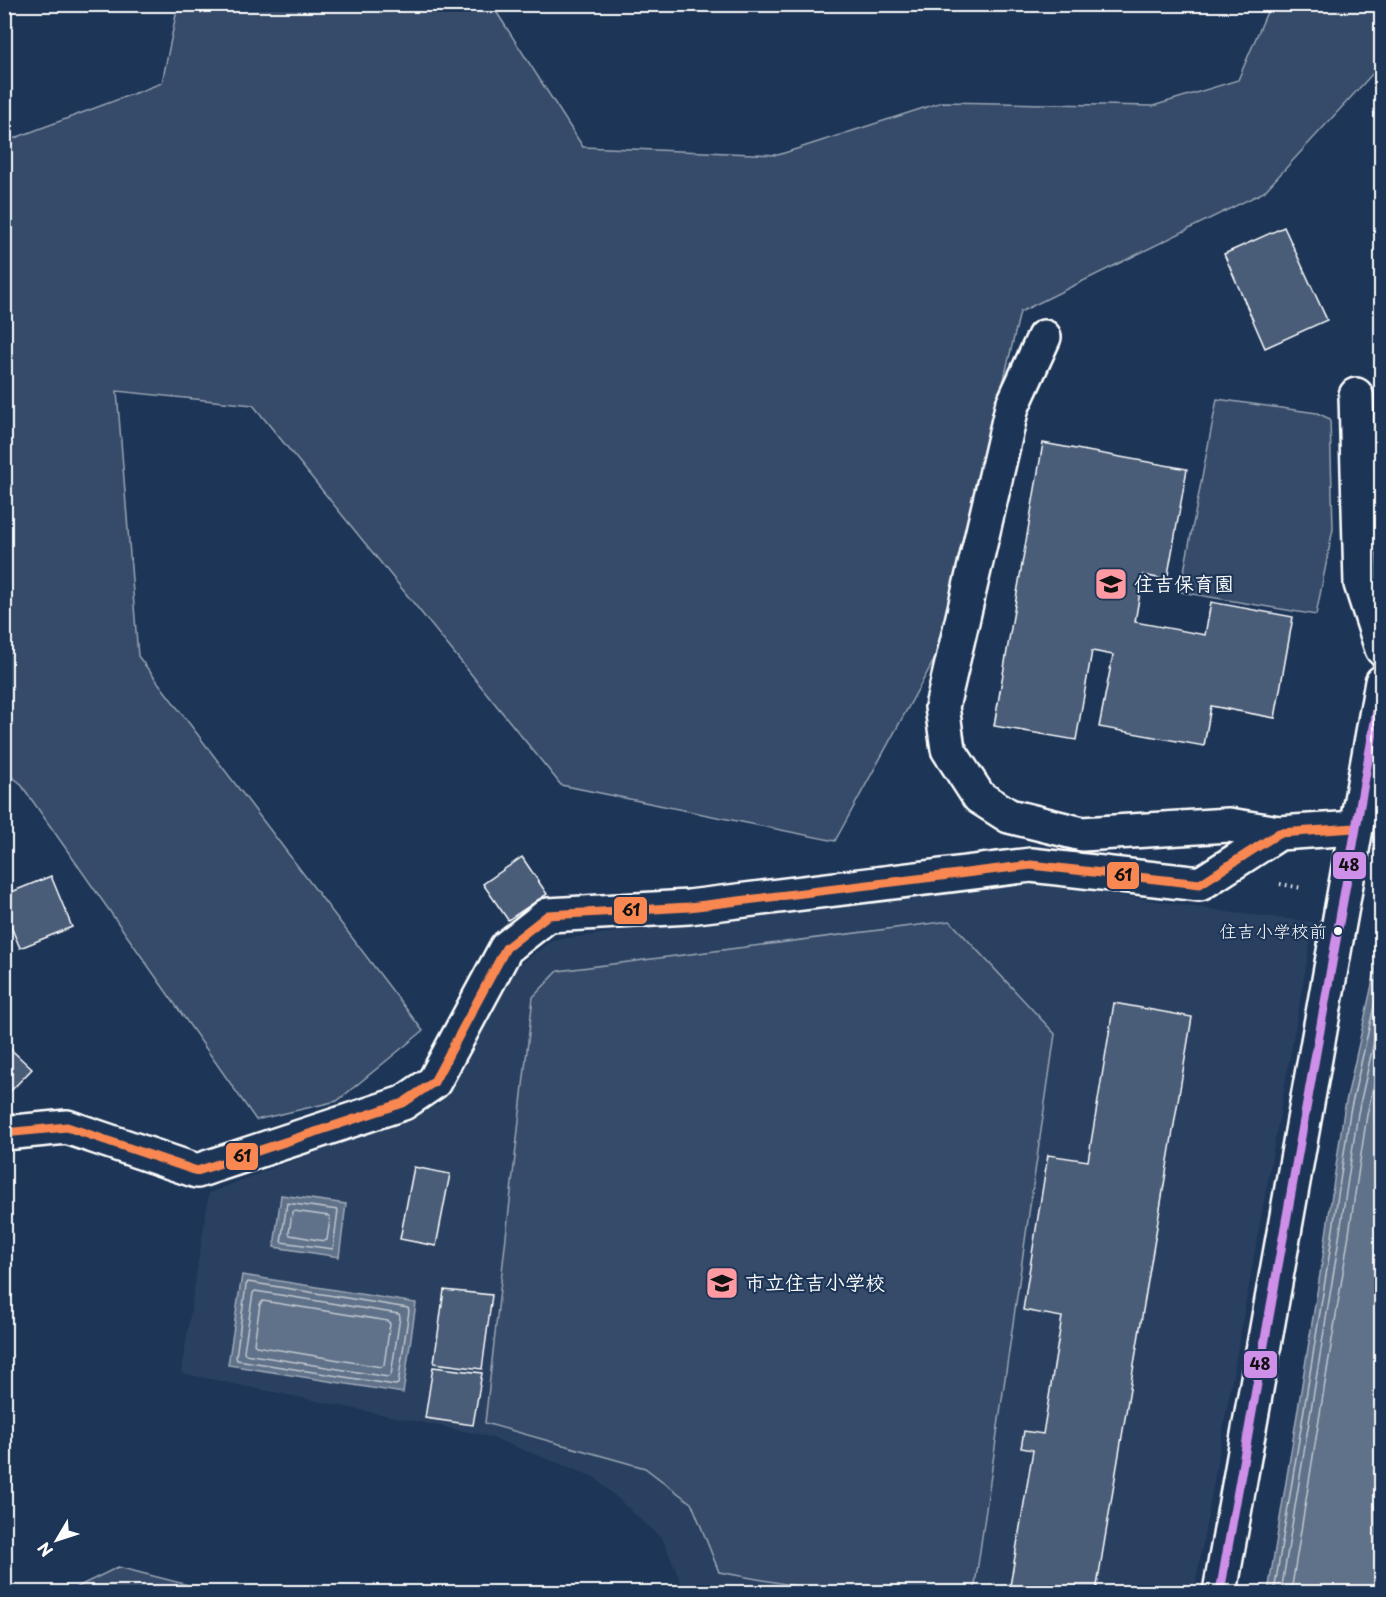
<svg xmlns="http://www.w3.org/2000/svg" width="1386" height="1597" font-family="'Playpen Sans','Klee One',sans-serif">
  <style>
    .built { fill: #2a4161 }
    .green { fill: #364b69; stroke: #9aa5b4; stroke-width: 1.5 }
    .water { fill: #617289; stroke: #a0aab8; stroke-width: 1.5 }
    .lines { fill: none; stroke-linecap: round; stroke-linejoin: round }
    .shore { stroke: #c0c7d0; stroke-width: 1.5 }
    .building { fill: #4a5d79; stroke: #fff; stroke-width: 1.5 }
    .minor-casing { stroke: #fff; stroke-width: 38 }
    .major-casing { stroke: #fff; stroke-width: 38 }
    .path { stroke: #fff; stroke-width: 4; stroke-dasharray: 1.5 4.5; stroke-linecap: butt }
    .minor { stroke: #1d3557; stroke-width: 33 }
    .major { stroke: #1d3557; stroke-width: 33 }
    .bus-1-casing { stroke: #1d3557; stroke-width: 14 }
    .bus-2-casing { stroke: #1d3557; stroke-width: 14 }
    .bus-1 { stroke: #f88751; stroke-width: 9 }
    .bus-2 { stroke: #ce8fe9; stroke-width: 9 }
    .bus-dot { fill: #fff; stroke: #1d3557; stroke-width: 2 }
    .labels { text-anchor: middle; stroke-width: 4.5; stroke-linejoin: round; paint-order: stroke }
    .bus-label { font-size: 18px; fill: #fff; stroke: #1d3557; text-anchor: end }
    .poi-label { font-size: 20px; font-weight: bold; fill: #fff; stroke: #1d3557; text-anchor: start }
    .line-badge { stroke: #1d3557; stroke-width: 2 }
    .pale-badge-label { font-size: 16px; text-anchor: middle; font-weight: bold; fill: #111 }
  </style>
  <rect width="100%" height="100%" fill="#1d3557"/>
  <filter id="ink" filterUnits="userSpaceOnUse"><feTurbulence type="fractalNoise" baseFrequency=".0167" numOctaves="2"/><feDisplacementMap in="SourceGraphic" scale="12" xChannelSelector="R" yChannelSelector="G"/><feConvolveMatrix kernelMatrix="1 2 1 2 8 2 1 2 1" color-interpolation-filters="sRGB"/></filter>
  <g filter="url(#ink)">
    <!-- built -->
    <polygon class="built" points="1025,881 1234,913 1314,922 1194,1592 685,1592 663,1540 594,1477 487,1436 181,1373 209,1193 439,1104 519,965 553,940"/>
    <!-- green -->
    <g class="green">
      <polygon points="178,5 492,5 583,147 778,155 942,102 1153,106 1238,80 1270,5 1381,5 1381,29 1376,70 1264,192 1020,312 939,651 835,841 561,785 253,405 117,391 138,656 423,1031 337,1101 256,1120 20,783 5,771 4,142 162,83"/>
      <polygon points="1217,399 1317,413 1330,419 1333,529 1316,615 1180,592"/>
      <polygon points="950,921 1055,1034 974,1592 829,1592 719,1572 692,1504 645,1468 485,1423 533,997 558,971"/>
      <polygon points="118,1567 208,1590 208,1592 67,1592"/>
    </g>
    <!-- water -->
    <g class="water">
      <polygon points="1381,944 1381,1592 1268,1592 1323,1256 1344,1111"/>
      <polygon points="281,1195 346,1204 339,1257 274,1247"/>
      <polygon points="242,1275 416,1303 403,1393 228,1365"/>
    </g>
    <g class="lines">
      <!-- shore -->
      <g class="shore">
        <polygon points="287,1203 338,1210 333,1249 281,1242"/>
        <polygon points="294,1211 329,1216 330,1219 327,1240 324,1241 290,1235 289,1233 292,1213"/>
        <polygon points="248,1282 408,1308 409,1311 398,1384 395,1385 237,1360 236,1357 246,1285"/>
        <polygon points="255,1291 399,1314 400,1317 391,1375 388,1377 245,1354 244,1351 253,1293"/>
        <polygon points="263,1301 388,1321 390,1324 384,1365 381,1367 256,1346 254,1344 260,1304"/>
        <polyline points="1274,1592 1329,1257 1350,1112 1382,971"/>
        <polyline points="1281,1592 1336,1258 1358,1113 1382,1006"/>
        <polyline points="1291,1592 1345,1260 1367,1115 1382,1048"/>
      </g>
    </g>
    <!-- building -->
    <g class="building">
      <polygon points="1284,227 1327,320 1265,348 1224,254"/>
      <polygon points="1043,443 1187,469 1167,580 1143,575 1135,622 1205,635 1211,602 1293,617 1275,718 1211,706 1204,746 1099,727 1113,655 1092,651 1076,740 994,726"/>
      <polygon points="522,857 547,894 508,920 483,884"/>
      <polygon points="51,876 72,927 20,948 4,910 4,895"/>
      <polygon points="1114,1003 1192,1017 1096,1592 1009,1592 1033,1450 1021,1448 1024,1431 1043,1434 1062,1317 1023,1310 1048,1155 1088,1161"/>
      <polygon points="4,1043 32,1069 4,1098"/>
      <polygon points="414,1167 450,1174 436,1246 400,1239"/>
      <polygon points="444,1290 492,1295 482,1369 434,1363"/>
      <polygon points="433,1367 482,1373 473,1425 425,1418"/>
    </g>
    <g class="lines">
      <!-- minor casing -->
      <g class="minor-casing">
        <g id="minor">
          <polyline points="1044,337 1012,407 942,707 948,749 979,797 1009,816 1082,834 1229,825 1279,833"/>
          <polyline points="1356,395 1361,584 1382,649"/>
          <polyline points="4,1133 67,1127 197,1171 403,1103 434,1082 506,948 548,915 689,907 1031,865 1200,884 1279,833 1355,828"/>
        </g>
      </g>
      <!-- major casing -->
      <g class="major-casing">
        <polyline id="major" points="1220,1592 1382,682"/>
      </g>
      <!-- path -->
      <polyline class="path" points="1280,884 1302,888"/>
      <!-- minor -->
      <use href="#minor" class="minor"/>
      <!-- major -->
      <use href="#major" class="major"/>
      <!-- bus-1 casing -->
      <g class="bus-1-casing">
        <polyline id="bus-1" points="4,1133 67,1127 197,1171 403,1103 434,1082 506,948 548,915 689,907 1031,865 1200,884 1279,833 1355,828"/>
      </g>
      <!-- bus-2 casing -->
      <g class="bus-2-casing">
        <polyline id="bus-2" points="1220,1592 1382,682"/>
      </g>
      <!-- bus-1 -->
      <use href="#bus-1" class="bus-1"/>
      <!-- bus-2 -->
      <use href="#bus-2" class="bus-2"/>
    </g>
  </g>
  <!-- icons -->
  <defs>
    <g id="school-square" transform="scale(1.725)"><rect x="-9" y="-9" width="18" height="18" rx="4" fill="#ff9aa2" stroke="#1d3557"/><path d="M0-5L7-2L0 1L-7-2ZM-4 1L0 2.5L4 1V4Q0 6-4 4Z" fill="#111"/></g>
  </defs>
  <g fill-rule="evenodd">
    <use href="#school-square" x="1111" y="584"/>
    <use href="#school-square" x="722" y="1283"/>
  </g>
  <!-- markers -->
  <circle class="bus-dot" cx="1338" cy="931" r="5"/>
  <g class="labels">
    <!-- bus labels -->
    <g class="bus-label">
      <text x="1327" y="938">住吉小学校前</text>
    </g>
    <!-- poi labels -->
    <g class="poi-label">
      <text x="1134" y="591">住吉保育園</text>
      <text x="745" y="1290">市立住吉小学校</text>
    </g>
  </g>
  <g class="line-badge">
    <rect x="1332" y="851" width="35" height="29" rx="6" fill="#ce8fe9"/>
    <rect x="1106" y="861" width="34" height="29" rx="6" fill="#f88751"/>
    <rect x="613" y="896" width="35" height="29" rx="6" fill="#f88751"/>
    <rect x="225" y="1142" width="34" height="29" rx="6" fill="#f88751"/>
    <rect x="1243" y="1350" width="35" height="29" rx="6" fill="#ce8fe9"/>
  </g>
  <g class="pale-badge-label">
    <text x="1349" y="871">48</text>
    <text x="1123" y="881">61</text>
    <text x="631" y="916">61</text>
    <text x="242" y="1162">61</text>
    <text x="1260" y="1370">48</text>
  </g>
  <!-- margin -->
  <rect width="1386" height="1597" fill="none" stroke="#1d3557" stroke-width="24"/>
  <rect x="12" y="12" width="1362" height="1573" fill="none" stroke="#fff" stroke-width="2" filter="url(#ink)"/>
  <!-- north arrow -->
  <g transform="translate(57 1540) rotate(231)" stroke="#1d3557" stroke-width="4.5" paint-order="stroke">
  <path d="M0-4.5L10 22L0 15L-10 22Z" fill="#ffffff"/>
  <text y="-9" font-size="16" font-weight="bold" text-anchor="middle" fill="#ffffff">N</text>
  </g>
</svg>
